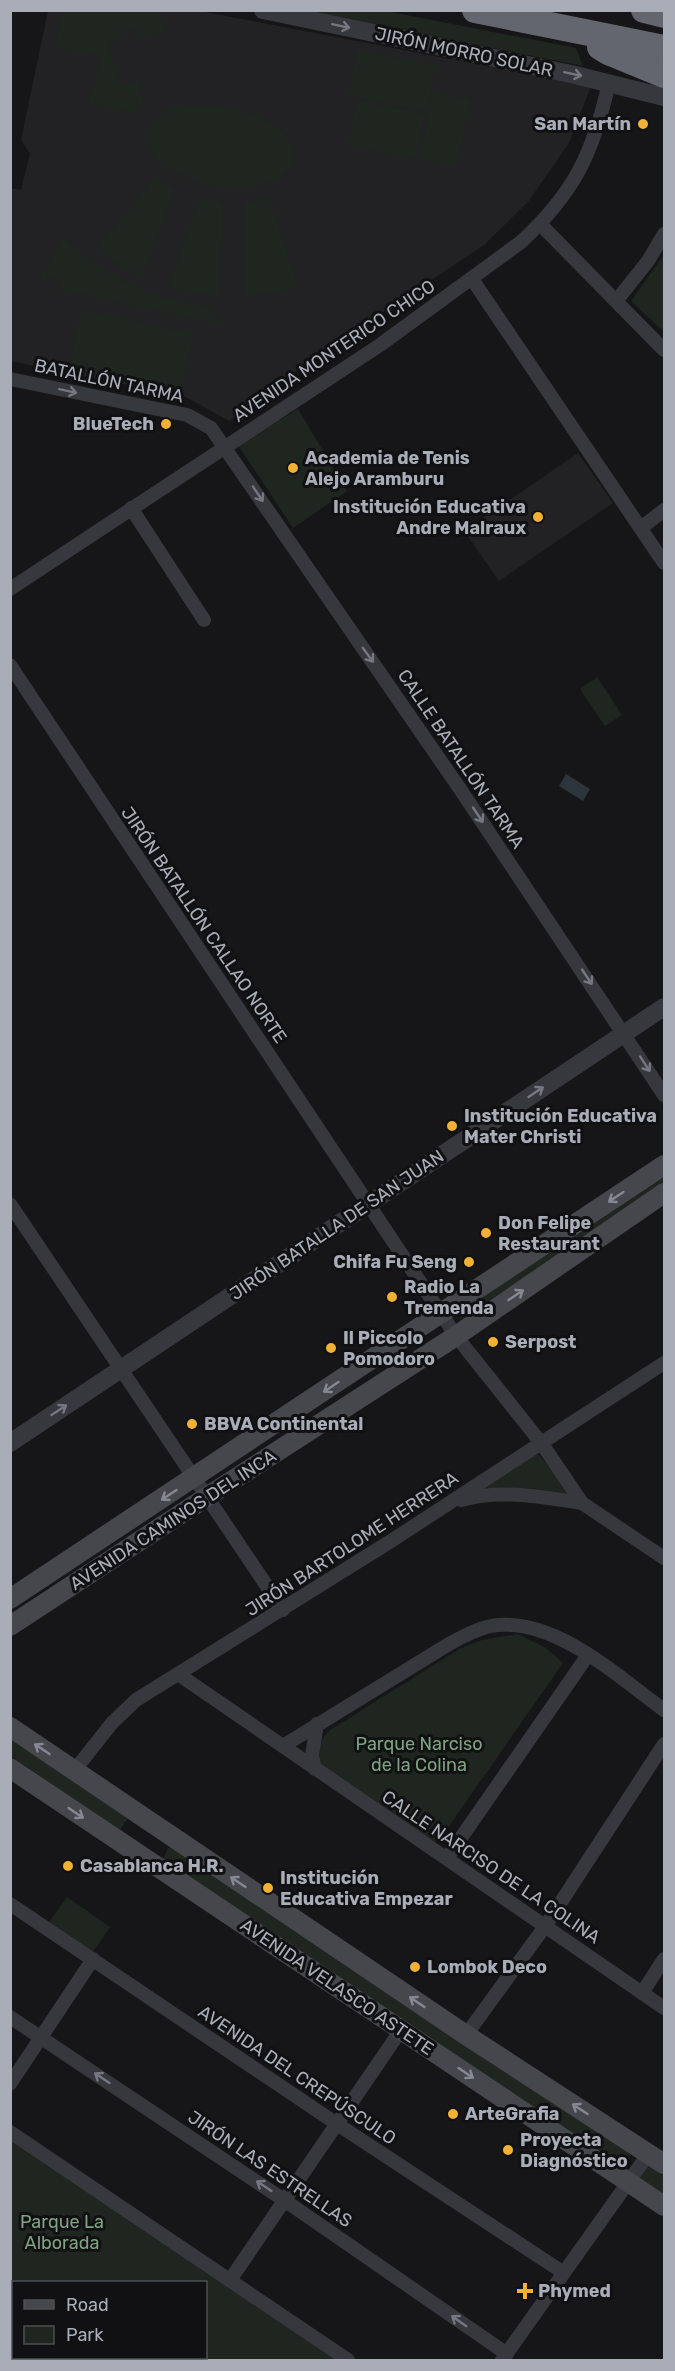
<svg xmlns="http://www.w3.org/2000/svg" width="675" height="2371" font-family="Rubik,sans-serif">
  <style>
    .built { fill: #222225 }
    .green { fill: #1e261f }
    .water { fill: #2c353c }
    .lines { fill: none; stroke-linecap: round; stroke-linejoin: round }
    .minor { stroke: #37383d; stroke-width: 14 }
    .tertiary { stroke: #37383d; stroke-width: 18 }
    .secondary { stroke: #45474d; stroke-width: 20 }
    .motorway { stroke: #63666e; stroke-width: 26 }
    .oneway { stroke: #757881 }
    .oneway2 { stroke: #858993 }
    .poi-dot { fill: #f2b134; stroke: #111113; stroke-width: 2 }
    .labels { text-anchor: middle; stroke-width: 6; stroke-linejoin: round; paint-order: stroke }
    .street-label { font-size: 18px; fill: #a8adb8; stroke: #111113 }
    .poi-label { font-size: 18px; font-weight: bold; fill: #a8adb8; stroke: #111113; text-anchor: start }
    .park-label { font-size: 18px; fill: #7fa381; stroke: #111113 }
  </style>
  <rect width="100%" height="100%" fill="#161618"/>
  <!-- built -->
  <g class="built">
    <polygon points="48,11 200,11 591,86 569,143 528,202 484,245 304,365 229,421 186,397 11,361 11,188 21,190 30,154 21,140"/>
    <polygon points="578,453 613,503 499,581 464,531"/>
  </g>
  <!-- green -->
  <g class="green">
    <polygon points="62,11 160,11 166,31 139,37 136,29 122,32 124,39 109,43 119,85 139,81 143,104 137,108 135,113 89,104 101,57 55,47"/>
    <polygon points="301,11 386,11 576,48 583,66"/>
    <polygon points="357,50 436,65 427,112 348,96"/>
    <polygon points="433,92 471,99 457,166 420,159"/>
    <polygon points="357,101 425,114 416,159 348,145"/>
    <path d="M197 105C232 105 289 116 294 157 289 174 276 182 260 185 226 192 191 185 163 165 145 153 142 127 161 114 171 107 185 107 197 105Z"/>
    <polygon points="155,178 175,189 142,278 121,266 97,249"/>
    <polygon points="269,196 298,287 279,293 245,297 245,203"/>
    <polygon points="199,198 223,202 220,296 202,295 168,287"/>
    <polygon points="63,238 94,264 132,285 168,298 208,306 227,326 55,289 59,281 52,277 49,284 40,278"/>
    <polygon points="664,255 664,332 631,301"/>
    <polygon points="80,310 193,333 182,390 69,369"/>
    <polygon points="298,409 347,491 293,528 238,445"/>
    <polygon points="597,677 622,715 605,726 580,689"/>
    <polygon points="664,1174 664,1185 461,1319 457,1308"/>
    <polygon points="536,1452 573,1494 529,1488 480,1489"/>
    <path d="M518 1634 546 1648 563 1663 438 1842 425 1840 324 1770C316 1754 318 1741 330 1730L461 1648 482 1640Z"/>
    <polygon points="10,1733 130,1815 120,1830 11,1756"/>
    <polygon points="173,1846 632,2152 628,2161 622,2167 163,1860 168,1848"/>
    <polygon points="67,1897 110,1927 91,1955 47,1925"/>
    <polygon points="10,2136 341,2360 50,2360 46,2358 206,2358 206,2282 14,2282 13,2333 11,2331"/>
    <polygon points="650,2163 664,2173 664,2196 639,2178"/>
  </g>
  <!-- water -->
  <polygon class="water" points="566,774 590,789 583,801 559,786"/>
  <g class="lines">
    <!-- minor -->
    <g class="minor">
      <polyline points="540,224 664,350"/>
      <polyline points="472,279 664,563"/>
      <polyline points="617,300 648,261 664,234"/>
      <polyline points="10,379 187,415 211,428 460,789 664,1095"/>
      <polyline points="131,508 204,620"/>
      <polyline points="641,528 664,510"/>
      <path d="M10 589 380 345 521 242C575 192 593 153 609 83"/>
      <polyline points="10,665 456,1336 542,1444 582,1503 664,1558"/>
      <polyline points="10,1204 283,1610"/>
      <path d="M461 1500C501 1489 542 1497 582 1503"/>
      <polyline points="178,1674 664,2008"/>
      <path d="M283 1746 449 1644C462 1637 476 1629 491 1626 553 1615 618 1677 664 1710"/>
      <polyline points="315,1769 312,1755 317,1724"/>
      <polyline points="74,1771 112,1723 136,1700 391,1541 664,1363"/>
      <polyline points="447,1858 588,1655"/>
      <polyline points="10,1904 337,2124 564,2273"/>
      <polyline points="642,1993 664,1959"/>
      <polyline points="10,2017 284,2200 507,2354"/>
      <polyline points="466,2035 546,1925 664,1744"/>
      <polyline points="10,2084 93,1959"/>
      <polyline points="10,2132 348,2360"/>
      <polyline points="230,2280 401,2030"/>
      <polyline points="10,2336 14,2338"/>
      <polyline points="38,2358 42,2360"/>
      <polyline points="502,2360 649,2153"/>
    </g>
    <!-- tertiary -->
    <g class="tertiary">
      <polyline points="263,10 571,74 664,97"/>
      <polyline points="10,1443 664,1007"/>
    </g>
    <!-- secondary -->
    <g class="secondary">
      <polyline points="10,1599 664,1165"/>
      <polyline points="10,1626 208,1496 456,1336 664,1193"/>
      <polyline points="10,1727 466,2035 664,2164"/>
      <polyline points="10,1768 664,2206"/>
    </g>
    <!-- motorway -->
    <g class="motorway">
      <polyline points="475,10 664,48"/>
      <polyline points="644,10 664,15"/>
      <polyline points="600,47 608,52 664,75"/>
    </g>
  </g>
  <!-- one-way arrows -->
  <defs><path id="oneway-shaft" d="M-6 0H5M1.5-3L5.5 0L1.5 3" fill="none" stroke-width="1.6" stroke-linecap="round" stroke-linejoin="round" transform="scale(1.5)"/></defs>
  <g class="oneway">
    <use href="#oneway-shaft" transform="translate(341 26) rotate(12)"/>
    <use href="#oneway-shaft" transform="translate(573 74) rotate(12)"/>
    <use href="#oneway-shaft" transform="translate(68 391) rotate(12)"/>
    <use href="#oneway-shaft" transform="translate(258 494) rotate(56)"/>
    <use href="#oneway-shaft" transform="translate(368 655) rotate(54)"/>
    <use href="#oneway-shaft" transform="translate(478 815) rotate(56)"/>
    <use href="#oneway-shaft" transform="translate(587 977) rotate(56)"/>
    <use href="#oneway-shaft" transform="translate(645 1064) rotate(57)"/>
    <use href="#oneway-shaft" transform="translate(536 1092) rotate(-34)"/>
    <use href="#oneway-shaft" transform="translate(59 1410) rotate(-33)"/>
    <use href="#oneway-shaft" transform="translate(102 2078) rotate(-146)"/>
    <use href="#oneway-shaft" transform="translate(264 2186) rotate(-146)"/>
    <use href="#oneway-shaft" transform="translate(459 2321) rotate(-145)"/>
  </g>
  <g class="oneway2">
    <use href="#oneway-shaft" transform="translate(616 1197) rotate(147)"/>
    <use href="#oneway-shaft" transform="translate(516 1295) rotate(-34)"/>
    <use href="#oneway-shaft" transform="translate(331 1387) rotate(146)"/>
    <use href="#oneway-shaft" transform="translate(169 1495) rotate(147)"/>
    <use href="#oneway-shaft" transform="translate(42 1749) rotate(-146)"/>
    <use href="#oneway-shaft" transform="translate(76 1813) rotate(34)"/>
    <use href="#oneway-shaft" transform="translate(238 1882) rotate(-146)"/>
    <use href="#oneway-shaft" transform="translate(417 2002) rotate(-146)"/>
    <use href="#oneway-shaft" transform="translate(466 2073) rotate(34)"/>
    <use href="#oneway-shaft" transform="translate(580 2109) rotate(-147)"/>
  </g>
  <!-- markers -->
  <g class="poi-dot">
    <circle cx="643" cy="124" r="6"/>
    <circle cx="166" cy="424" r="6"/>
    <circle cx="293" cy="468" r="6"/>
    <circle cx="538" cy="517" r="6"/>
    <circle cx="452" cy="1126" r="6"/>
    <circle cx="486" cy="1233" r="6"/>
    <circle cx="469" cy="1262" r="6"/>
    <circle cx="392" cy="1297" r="6"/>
    <circle cx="493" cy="1342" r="6"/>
    <circle cx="331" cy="1348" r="6"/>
    <circle cx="192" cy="1424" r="6"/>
    <circle cx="68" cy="1866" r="6"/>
    <circle cx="268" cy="1888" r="6"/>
    <circle cx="415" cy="1967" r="6"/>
    <circle cx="453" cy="2114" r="6"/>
    <circle cx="508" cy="2150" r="6"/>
    <path d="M522 2282h6v6h6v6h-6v6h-6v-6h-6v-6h6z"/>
  </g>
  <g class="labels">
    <!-- street labels -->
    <g class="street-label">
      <text transform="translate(464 52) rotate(12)" y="6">JIRÓN MORRO SOLAR</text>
      <text transform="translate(334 351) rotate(-34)" y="6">AVENIDA MONTERICO CHICO</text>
      <text transform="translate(109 381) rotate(12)" y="6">BATALLÓN TARMA</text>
      <text transform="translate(461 759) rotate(56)" y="6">CALLE BATALLÓN TARMA</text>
      <text transform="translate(204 925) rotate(56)" y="6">JIRÓN BATALLÓN CALLAO NORTE</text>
      <text transform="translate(337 1225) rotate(-34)" y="6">JIRÓN BATALLA DE SAN JUAN</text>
      <text transform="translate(173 1520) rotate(-33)" y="6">AVENIDA CAMINOS DEL INCA</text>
      <text transform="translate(352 1544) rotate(-33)" y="6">JIRÓN BARTOLOME HERRERA</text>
      <text transform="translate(491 1867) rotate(34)" y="6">CALLE NARCISO DE LA COLINA</text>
      <text transform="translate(337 1987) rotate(34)" y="6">AVENIDA VELASCO ASTETE</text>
      <text transform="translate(297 2075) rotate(34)" y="6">AVENIDA DEL CREPÚSCULO</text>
      <text transform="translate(270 2169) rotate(34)" y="6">JIRÓN LAS ESTRELLAS</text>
    </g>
    <!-- poi labels -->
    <g class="poi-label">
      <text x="631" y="130" text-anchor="end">San Martín</text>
      <text x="154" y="430" text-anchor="end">BlueTech</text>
      <text x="305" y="464">Academia de Tenis<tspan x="305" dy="21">Alejo Aramburu</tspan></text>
      <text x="526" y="513" text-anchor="end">Institución Educativa<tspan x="526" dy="21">Andre Malraux</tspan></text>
      <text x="464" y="1122">Institución Educativa<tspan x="464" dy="21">Mater Christi</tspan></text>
      <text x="498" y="1229">Don Felipe<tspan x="498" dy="21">Restaurant</tspan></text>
      <text x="457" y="1268" text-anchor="end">Chifa Fu Seng</text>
      <text x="404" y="1293">Radio La<tspan x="404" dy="21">Tremenda</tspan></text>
      <text x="343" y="1344">Il Piccolo<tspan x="343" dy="21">Pomodoro</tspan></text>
      <text x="505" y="1348">Serpost</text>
      <text x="204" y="1430">BBVA Continental</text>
      <text x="80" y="1872">Casablanca H.R.</text>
      <text x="280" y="1884">Institución<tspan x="280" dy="21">Educativa Empezar</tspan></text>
      <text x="427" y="1973">Lombok Deco</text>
      <text x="465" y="2120">ArteGrafia</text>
      <text x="520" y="2146">Proyecta<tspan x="520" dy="21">Diagnóstico</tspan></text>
      <text x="538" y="2297">Phymed</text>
    </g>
    <!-- park labels -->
    <g class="park-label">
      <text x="419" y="1750">Parque Narciso<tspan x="419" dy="21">de la Colina</tspan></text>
      <text x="62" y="2228">Parque La<tspan x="62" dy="21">Alborada</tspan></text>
    </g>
  </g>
  <!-- border -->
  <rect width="675" height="2371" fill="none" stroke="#a8adb8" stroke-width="24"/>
  <!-- legend -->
  <rect x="12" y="2281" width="195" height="78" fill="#111113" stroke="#4d4f55" stroke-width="1.5"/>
  <rect x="24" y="2300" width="30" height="9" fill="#45474d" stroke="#4d4f55" stroke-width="1.5"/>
  <text x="66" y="2311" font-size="18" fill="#a8adb8">Road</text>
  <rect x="24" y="2326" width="30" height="18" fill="#1e261f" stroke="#4d4f55" stroke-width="1.5"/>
  <text x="66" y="2341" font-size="18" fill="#a8adb8">Park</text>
</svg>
